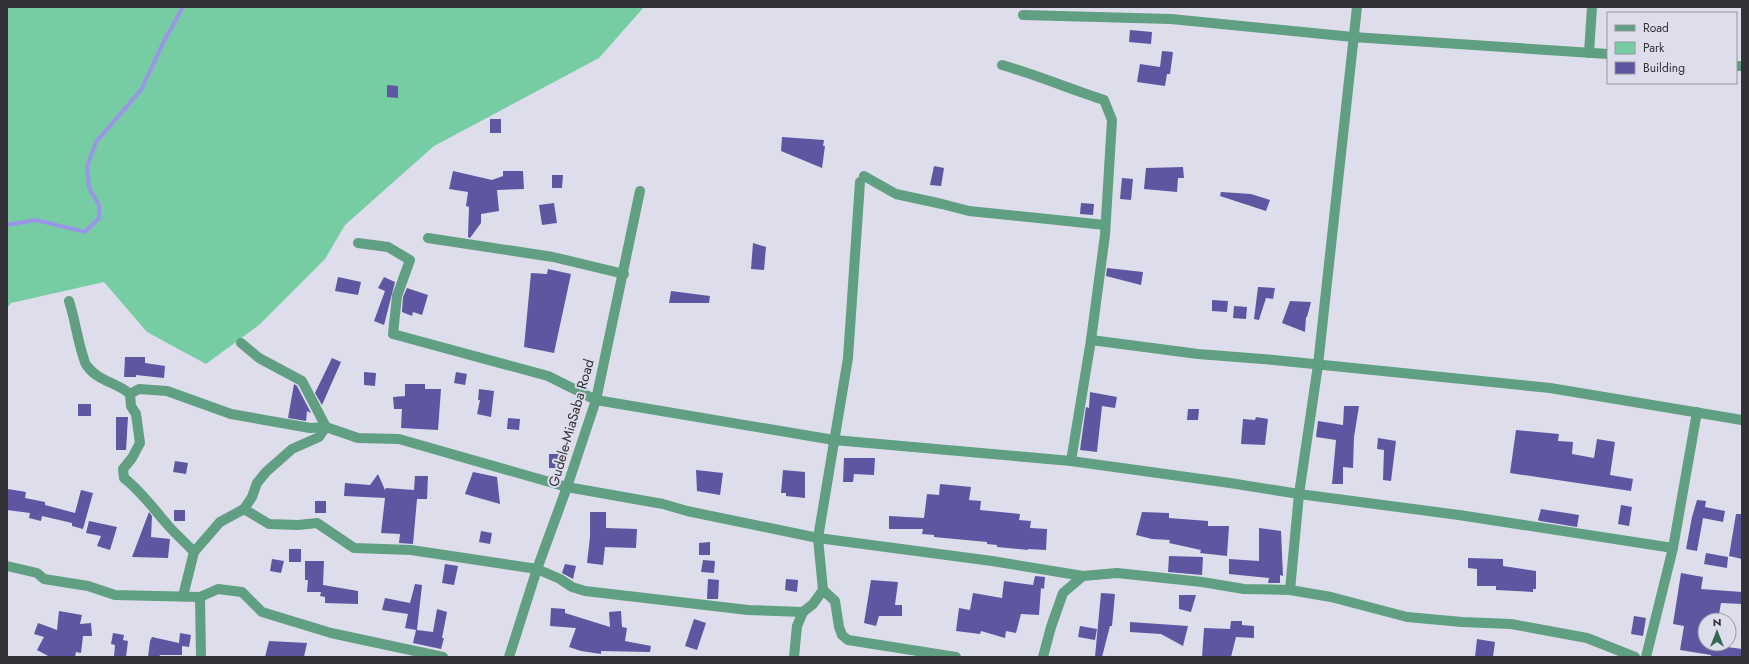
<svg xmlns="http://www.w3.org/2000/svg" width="1749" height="664" font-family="Jost,sans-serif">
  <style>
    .green { fill: #76cda3 }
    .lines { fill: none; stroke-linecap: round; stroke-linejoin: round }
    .stream { stroke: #9b95e7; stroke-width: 4 }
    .building { fill: #5f56a2 }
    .minor { stroke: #609f81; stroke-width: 10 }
    .labels { text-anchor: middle; stroke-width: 4; stroke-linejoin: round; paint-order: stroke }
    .street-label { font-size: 14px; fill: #313136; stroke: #ddddeb }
  </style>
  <rect width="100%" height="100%" fill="#ddddeb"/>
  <!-- green -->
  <polygon class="green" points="7,7 644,7 599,58 434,146 345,225 325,259 259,325 206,364 147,332 104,282 11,303 7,308"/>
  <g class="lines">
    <!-- stream -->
    <polyline class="stream" points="7,225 36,220 85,232 99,218 99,205 89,188 87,166 96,142 141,90 164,41 183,7"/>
  </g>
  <!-- building -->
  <g class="building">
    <polygon points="1130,30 1152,32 1151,44 1129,42"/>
    <polygon points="1162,51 1173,52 1170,74 1167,74 1165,86 1137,82 1140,64 1160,67"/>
    <polygon points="387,85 398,86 398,98 387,97"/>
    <rect x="490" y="119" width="11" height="14"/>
    <polygon points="782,137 824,140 823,146 825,146 822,168 781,151"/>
    <polygon points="934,166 944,168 941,186 930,185"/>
    <polygon points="1183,167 1184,178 1178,178 1177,192 1144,189 1146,168"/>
    <polygon points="453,171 492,180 503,176 503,171 523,171 524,189 497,190 499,211 481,214 481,223 470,238 468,237 469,207 466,206 468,192 449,189"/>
    <polygon points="552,175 563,175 562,188 552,188"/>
    <polygon points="1122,178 1133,179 1131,200 1120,199"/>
    <polygon points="1221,192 1251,194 1270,200 1266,211 1220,196"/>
    <polygon points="554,203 557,223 542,225 539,205"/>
    <polygon points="1081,203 1094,204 1093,215 1080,214"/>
    <polygon points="753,243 766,247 764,270 751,269"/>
    <polygon points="1107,268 1143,272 1141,285 1106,276"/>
    <polygon points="548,269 571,274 554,353 524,347 531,273 547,274"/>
    <polygon points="338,277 361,282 358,295 335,291"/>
    <polygon points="384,277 395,282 384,325 374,321 385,291 378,288"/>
    <polygon points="1258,287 1275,288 1273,299 1266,298 1259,320 1254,319"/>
    <polygon points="407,288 428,295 422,315 413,312 412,316 402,312 403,297"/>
    <polygon points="671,291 710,296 709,303 669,303"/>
    <polygon points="1212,300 1228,301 1227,312 1212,311"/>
    <polygon points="1290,301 1311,302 1307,317 1306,317 1305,332 1282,323"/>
    <polygon points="1234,306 1247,307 1246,319 1233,318"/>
    <polygon points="125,357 145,357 145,363 165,366 164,378 136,375 136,377 124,377"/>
    <polygon points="332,358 341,362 322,405 315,393"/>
    <polygon points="364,372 376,373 375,386 364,385"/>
    <polygon points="456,372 467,374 465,385 454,383"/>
    <polygon points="294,384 297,386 311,413 307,411 306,421 288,418"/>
    <polygon points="405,384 425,384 425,389 441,389 438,430 401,428 402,409 394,409 393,397 405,396"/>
    <polygon points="479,389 494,391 491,417 477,414 480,400 478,400"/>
    <polygon points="1090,392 1117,397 1115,408 1102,406 1097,452 1080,450 1086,407 1089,408"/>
    <rect x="78" y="404" width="13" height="12"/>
    <polygon points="1344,406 1359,406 1354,437 1353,468 1343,467 1343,484 1332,484 1336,440 1316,437 1318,421 1343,425"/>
    <polygon points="1188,409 1199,409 1198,420 1187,420"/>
    <polygon points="116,417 128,417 126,450 116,450"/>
    <polygon points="1256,417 1268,419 1265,445 1241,444 1243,419 1255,420"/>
    <polygon points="508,418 520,419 519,430 507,429"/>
    <polygon points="1516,430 1559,434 1558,441 1573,442 1572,454 1594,458 1597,439 1615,442 1610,475 1633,479 1631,491 1510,473"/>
    <polygon points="1378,438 1396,441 1391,481 1383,480 1384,450 1377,449"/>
    <rect x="549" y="454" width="11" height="14"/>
    <polygon points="844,458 875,458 874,475 854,474 853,482 843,482"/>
    <polygon points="175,461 188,463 186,474 173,472"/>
    <polygon points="696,470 723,473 720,495 697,491"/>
    <polygon points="783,470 805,472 805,498 786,496 786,493 781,493"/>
    <polygon points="473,472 497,477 500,504 465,494"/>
    <polygon points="378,474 385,490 386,488 414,490 415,476 428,476 427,499 417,499 413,544 399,543 400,534 381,533 385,498 344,496 345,483 370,485"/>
    <polygon points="940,484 971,487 969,500 981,501 980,510 1020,514 1019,520 1031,521 1030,528 1047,529 1046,550 1028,549 1028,550 997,547 997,545 987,544 987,542 934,537 934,535 922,534 923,529 889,529 889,516 924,518 927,494 939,495"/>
    <polygon points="8,489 26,492 25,498 45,502 45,505 75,513 81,490 93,493 83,529 72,526 72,523 42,516 41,521 29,518 30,513 7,510"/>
    <polygon points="1697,500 1706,501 1705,507 1725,511 1723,522 1703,518 1697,551 1686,549 1692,517"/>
    <rect x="315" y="501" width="11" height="12"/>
    <polygon points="1621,505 1632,507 1629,526 1618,524"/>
    <polygon points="1541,509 1579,515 1577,527 1540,521 1538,520"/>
    <rect x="174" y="510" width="11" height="11"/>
    <polygon points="149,512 152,516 151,537 170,539 168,558 132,557"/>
    <polygon points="590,512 606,512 606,528 637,529 636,548 605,547 603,565 587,563 590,537"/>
    <polygon points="1142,512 1169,513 1169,518 1208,521 1208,526 1229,526 1227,556 1200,553 1201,550 1169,543 1170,540 1152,539 1136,535"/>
    <polygon points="1736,514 1742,514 1742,559 1729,556"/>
    <polygon points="89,521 117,527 110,550 97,546 101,536 86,533"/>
    <polygon points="1259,528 1281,531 1283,576 1280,575 1280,583 1268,583 1269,578 1229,574 1229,559 1259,561"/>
    <polygon points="481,531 492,533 490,544 479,542"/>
    <polygon points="710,542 710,555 699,555 699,543"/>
    <rect x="289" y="549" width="12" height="13"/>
    <polygon points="1706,553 1728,557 1727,568 1704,564"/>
    <polygon points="1169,556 1203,557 1202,575 1168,572"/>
    <polygon points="1468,558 1503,559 1503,566 1536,571 1536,589 1533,589 1533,592 1496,590 1496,586 1477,586 1477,569 1468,568"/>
    <polygon points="272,559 284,561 281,573 270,571"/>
    <polygon points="703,560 715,561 714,573 701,572"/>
    <polygon points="305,561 324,561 323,585 358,591 358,604 325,603 325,597 320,596 321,592 307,592 308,580 305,580"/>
    <polygon points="445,564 458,566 454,585 442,583"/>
    <polygon points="565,564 576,566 573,579 562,573"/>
    <polygon points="1681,573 1703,577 1701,589 1742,592 1742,604 1721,603 1718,620 1705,620 1705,644 1742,649 1742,657 1711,657 1711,655 1680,650 1684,626 1673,624"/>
    <polygon points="1035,576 1045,577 1044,589 1041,588 1039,615 1021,614 1016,633 1006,631 1005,638 981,631 980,634 956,631 959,608 970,610 973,593 1002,598 1004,581 1033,585"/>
    <polygon points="708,579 719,580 718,599 707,599"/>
    <polygon points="786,579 798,580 797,592 785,590"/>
    <polygon points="871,580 898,582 895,605 902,605 902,616 879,616 876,626 864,623"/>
    <polygon points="415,584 422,585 417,630 433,632 437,609 447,612 442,638 444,638 441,649 413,643 416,630 405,628 408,614 382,610 385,598 410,603"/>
    <polygon points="1101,593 1115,594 1112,626 1110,626 1102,657 1095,657"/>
    <polygon points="1179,595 1196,595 1191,612 1179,609"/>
    <polygon points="551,608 565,609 565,613 610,627 609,612 621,611 622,627 627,628 625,641 651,646 650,652 601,651 601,654 581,651 569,647 576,628 550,626"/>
    <polygon points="59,611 82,615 80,624 91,623 92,636 83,636 81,653 76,652 75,657 50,657 37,650 44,637 34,634 38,623 57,630"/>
    <polygon points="1634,616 1646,618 1643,636 1631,634"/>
    <polygon points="694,619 706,623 697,650 685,646"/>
    <polygon points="1231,621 1242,621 1242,625 1254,626 1254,638 1236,637 1231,657 1202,657 1204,628 1230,629"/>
    <polygon points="1130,622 1188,626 1183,646 1161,634 1130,632"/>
    <polygon points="1080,626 1097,629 1095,640 1078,637"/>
    <polygon points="113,633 124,635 123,640 128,641 126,657 114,657 115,645 111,644"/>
    <polygon points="180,633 191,635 189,647 182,646 182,655 160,655 159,657 148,657 150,641 152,637 179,643"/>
    <polygon points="1477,639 1495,642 1493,657 1475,657"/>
    <polygon points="269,641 307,643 304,657 265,657"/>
  </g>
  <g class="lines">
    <!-- minor -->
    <g class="minor">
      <polyline points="1023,15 1171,19 1353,37 1608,54"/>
      <polyline points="1589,53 1592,7"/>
      <path d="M1002 65C1037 75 1070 89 1104 100L1112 120 1105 235 1091 340 1071 461"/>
      <polyline points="1736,66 1742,66"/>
      <polyline points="864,176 896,194 942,204 969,211 1105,225"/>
      <polyline points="428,238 553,257 624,274"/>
      <polyline points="358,243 388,247 410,260 397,296 393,334 548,376 596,400 834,440 1071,461 1230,483 1299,494 1459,515 1673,548"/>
      <path d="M69 301C75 319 77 338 83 356 84 359 85 365 88 367 98 381 118 383 130 394L131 406 136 414 140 443 132 458 123 469 124 478C141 491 152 507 166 523 174 533 185 542 194 552"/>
      <polyline points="1091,340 1198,354 1274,360 1550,388 1742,420"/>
      <polyline points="241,343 259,358 302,381 326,427 358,438 399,439 567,487 663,504 687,511 818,538 992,561 1083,576"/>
      <polyline points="130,394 139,389 167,391 231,414 310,428 326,427 319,437 292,449 266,472 257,483 252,497 244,509"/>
      <polyline points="7,566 37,573 44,579 88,586 115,595 200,597 218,589 242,592 262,612 331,633 443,657"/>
      <polyline points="823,590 835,601 839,627 842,635 848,640 956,657"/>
      <polyline points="1290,590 1299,494 1318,365 1357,7"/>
      <polyline points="183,596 194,552 220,522 244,509 269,524 298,525 317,523 354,548 411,550 537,569 560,579 572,587 585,591 748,610 803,612"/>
      <polyline points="200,597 201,657"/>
      <polyline points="509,657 537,569 567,487 596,400 640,191"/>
      <polyline points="794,657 797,626 803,612 813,604 823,590 818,538 848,358 860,182"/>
      <polyline points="1043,657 1051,627 1063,593 1083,576 1117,573 1202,582 1244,589 1290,590 1331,597 1407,617 1462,622 1511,624 1587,638 1635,657"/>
      <polyline points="1646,657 1673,548 1697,412"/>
    </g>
  </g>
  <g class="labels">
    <!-- street labels -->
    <g class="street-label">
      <text transform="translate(571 423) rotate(-74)" y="5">Gudele-MiaSaba Road</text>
    </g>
  </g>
  <!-- border -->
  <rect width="1749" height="664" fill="none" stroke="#313136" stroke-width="16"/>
  <!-- legend -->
  <rect x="1607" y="12" width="130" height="72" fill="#ddddeb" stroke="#9898a3"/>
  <rect x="1615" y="25" width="20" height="6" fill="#609f81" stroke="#9898a3"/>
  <text x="1643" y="32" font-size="12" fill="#313136">Road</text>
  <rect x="1615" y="42" width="20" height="12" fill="#76cda3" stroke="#9898a3"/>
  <text x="1643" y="52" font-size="12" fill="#313136">Park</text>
  <rect x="1615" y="62" width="20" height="12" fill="#5f56a2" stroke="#9898a3"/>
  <text x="1643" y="72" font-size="12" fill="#313136">Building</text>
  <!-- north arrow -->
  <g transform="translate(1717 632)"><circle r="19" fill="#ddddeb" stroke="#9898a3"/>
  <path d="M0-3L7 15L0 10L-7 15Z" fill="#336950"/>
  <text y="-6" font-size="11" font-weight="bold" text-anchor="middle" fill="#313136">N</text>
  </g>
</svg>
